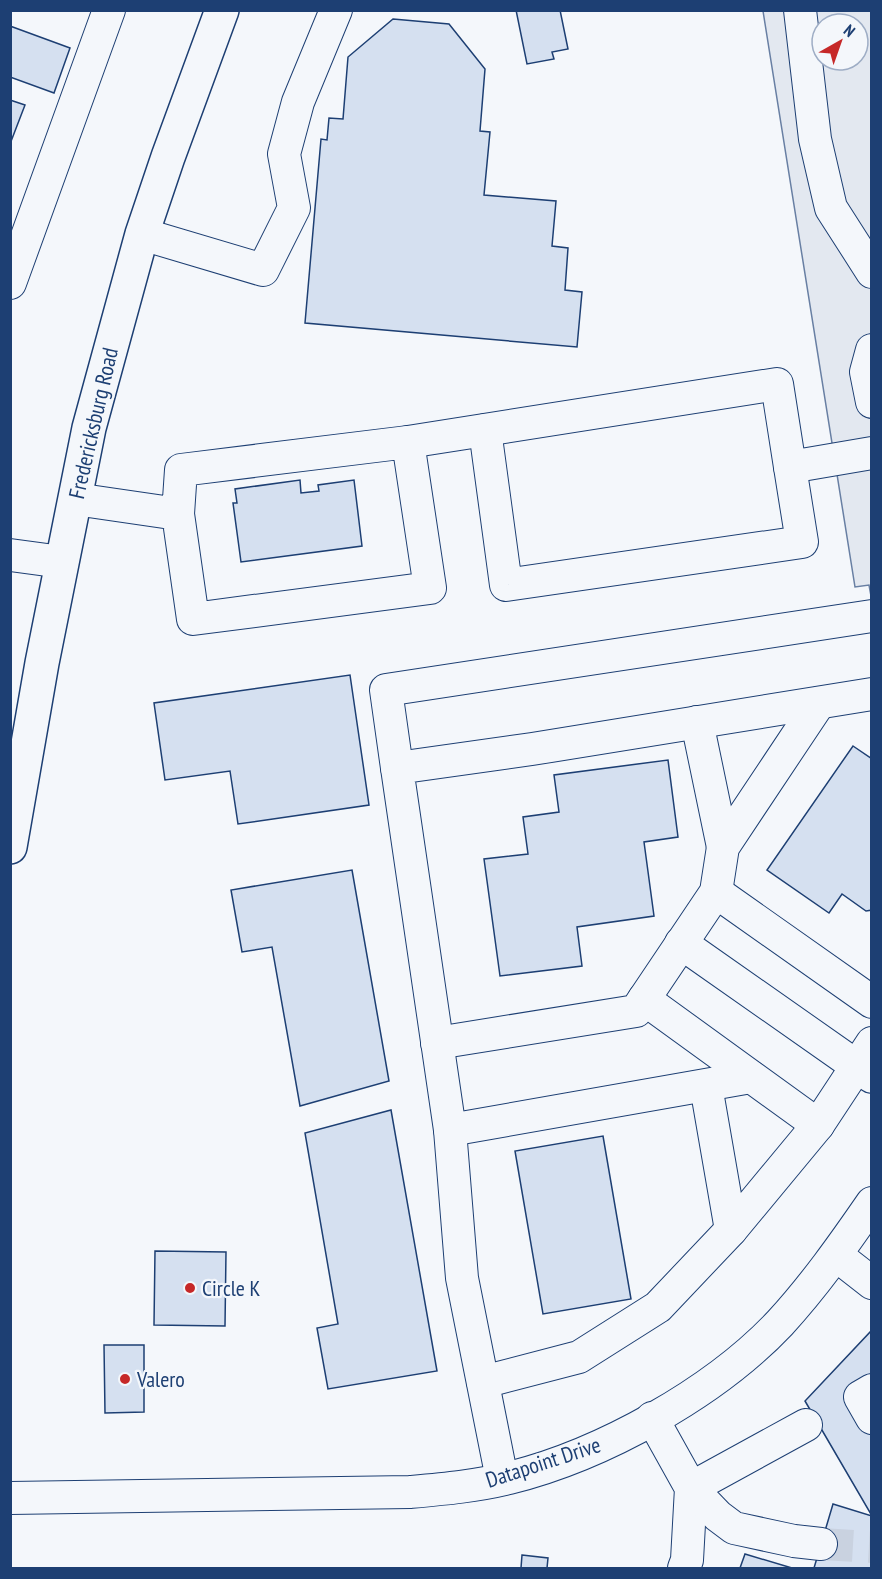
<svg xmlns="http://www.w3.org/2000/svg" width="882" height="1579" font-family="'PT Sans Narrow',sans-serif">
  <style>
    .parking { fill: #e3e8f0; stroke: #687fa3; stroke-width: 1.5; fill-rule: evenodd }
    .building { fill: #d5e0f0; stroke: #1d3f73; stroke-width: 1.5 }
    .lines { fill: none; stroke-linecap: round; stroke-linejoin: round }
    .minor-tunnel { stroke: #c9d2e0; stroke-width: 32; stroke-dasharray: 32 16; stroke-linecap: butt }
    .minor-casing { stroke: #1d3f73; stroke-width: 34 }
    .major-casing { stroke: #1d3f73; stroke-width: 36 }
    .minor { stroke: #f4f7fb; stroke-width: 32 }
    .major { stroke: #f4f7fb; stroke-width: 33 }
    .poi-dot { fill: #c62828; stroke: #f4f7fb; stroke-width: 2 }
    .labels { text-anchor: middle; stroke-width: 4.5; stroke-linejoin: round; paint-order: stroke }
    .street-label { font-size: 22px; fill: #1d3f73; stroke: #f4f7fb }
    .poi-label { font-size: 22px; fill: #1d3f73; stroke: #f4f7fb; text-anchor: start }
  </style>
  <rect width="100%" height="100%" fill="#f4f7fb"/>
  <!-- parking -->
  <path class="parking" d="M763 11H871V596L869 585 855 587ZM822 24H858V60H822Z"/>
  <!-- building -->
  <g class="building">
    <polygon points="516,10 560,10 568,49 552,52 554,59 527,64"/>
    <polygon points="393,19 449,24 485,69 480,131 490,132 484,195 556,201 552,246 568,248 565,290 582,292 577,347 305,323 321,139 327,140 329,118 343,119 348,57"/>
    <polygon points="10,26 70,48 54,93 10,77"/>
    <polygon points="10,100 25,105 10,144"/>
    <polygon points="300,480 301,493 319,491 318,485 354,480 362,546 241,562 233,503 237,503 235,489"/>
    <polygon points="350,675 369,805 238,824 230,771 165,780 154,703"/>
    <polygon points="853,746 872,759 872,910 866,911 842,894 829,913 767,870"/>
    <polygon points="668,760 678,837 644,842 654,916 577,927 582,966 500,976 484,859 528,854 523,817 559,812 554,775"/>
    <polygon points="352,870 389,1081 300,1106 272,947 242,952 231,890"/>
    <polygon points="391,1110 437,1371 328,1389 317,1328 338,1324 305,1133"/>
    <polygon points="603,1136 631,1299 543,1314 515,1151"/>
    <polygon points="155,1251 226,1252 225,1326 154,1325"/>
    <polygon points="872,1330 872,1516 805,1401"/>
    <polygon points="104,1345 144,1345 144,1412 105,1413"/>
    <polygon points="833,1504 872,1516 872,1568 814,1568"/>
    <polygon points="745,1554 792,1568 740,1568"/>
    <polygon points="522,1555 548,1558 547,1568 521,1568"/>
  </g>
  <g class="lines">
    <!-- minor-tunnel -->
    <polyline class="minor-tunnel" points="821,1544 872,1547"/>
    <!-- minor casing -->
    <g class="minor-casing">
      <g id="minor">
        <polyline points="800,10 815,139 831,208 872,272"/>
        <polyline points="142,234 263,270 294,208 284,154 298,102 336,10"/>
        <polyline points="10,283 109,10"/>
        <polyline points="872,350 866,372 872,402"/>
        <polyline points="485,430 506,585 802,542 790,467"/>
        <polyline points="408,442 777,384 790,467 872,453"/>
        <polyline points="75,499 178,514 193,619 430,588 408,442 181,470 178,514"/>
        <polyline points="10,555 62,562"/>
        <polyline points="697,722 723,847"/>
        <polyline points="397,768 386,690 872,616"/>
        <polyline points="716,892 872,1002"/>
        <polyline points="681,943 872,1077"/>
        <polyline points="644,999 818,1125 872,1043"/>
        <polyline points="437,1043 636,1011 716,892 723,847 819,703"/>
        <polyline points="751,1077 450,1130 397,768 532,749 872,694"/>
        <polyline points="706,1086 731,1230 818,1125"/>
        <polyline points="450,1130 462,1278 502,1479"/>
        <polyline points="836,1255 872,1283"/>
        <polyline points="483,1382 579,1357 658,1307 731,1230"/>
        <polyline points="872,1390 860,1397 872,1418"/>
        <polyline points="652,1418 691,1488 687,1560 684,1568"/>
        <polyline points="806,1425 691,1488 718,1516 734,1528 794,1541 821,1544"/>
        <path d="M10 1498 410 1492C443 1489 477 1486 509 1478 602 1455 714 1393 780 1323 814 1286 843 1245 872 1203"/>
      </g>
    </g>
    <!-- major casing -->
    <g class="major-casing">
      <polyline id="major" points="10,847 42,663 89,428 142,234 168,157 222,10"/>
    </g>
    <!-- minor -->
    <use href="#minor" class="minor"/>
    <!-- major -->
    <use href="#major" class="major"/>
  </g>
  <!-- markers -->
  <g class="poi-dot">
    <circle cx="190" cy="1288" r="6"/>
    <circle cx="125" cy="1379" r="6"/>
  </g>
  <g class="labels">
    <!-- street labels -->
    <g class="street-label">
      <text transform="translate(93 423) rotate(-77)" y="8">Fredericksburg Road</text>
      <text transform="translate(543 1462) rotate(-18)" y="8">Datapoint Drive</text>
    </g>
    <!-- poi labels -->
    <g class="poi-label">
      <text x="202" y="1296">Circle K</text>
      <text x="137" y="1387">Valero</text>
    </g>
  </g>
  <!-- border -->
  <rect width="882" height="1579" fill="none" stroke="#1d3f73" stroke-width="24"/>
  <!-- north arrow -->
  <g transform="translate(840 42) rotate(40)"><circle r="28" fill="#f4f7fb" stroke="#9eadc5" stroke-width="1.5"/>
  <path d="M0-4.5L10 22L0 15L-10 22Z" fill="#c62828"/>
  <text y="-9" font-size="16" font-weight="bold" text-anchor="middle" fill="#1d3f73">N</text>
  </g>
</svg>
